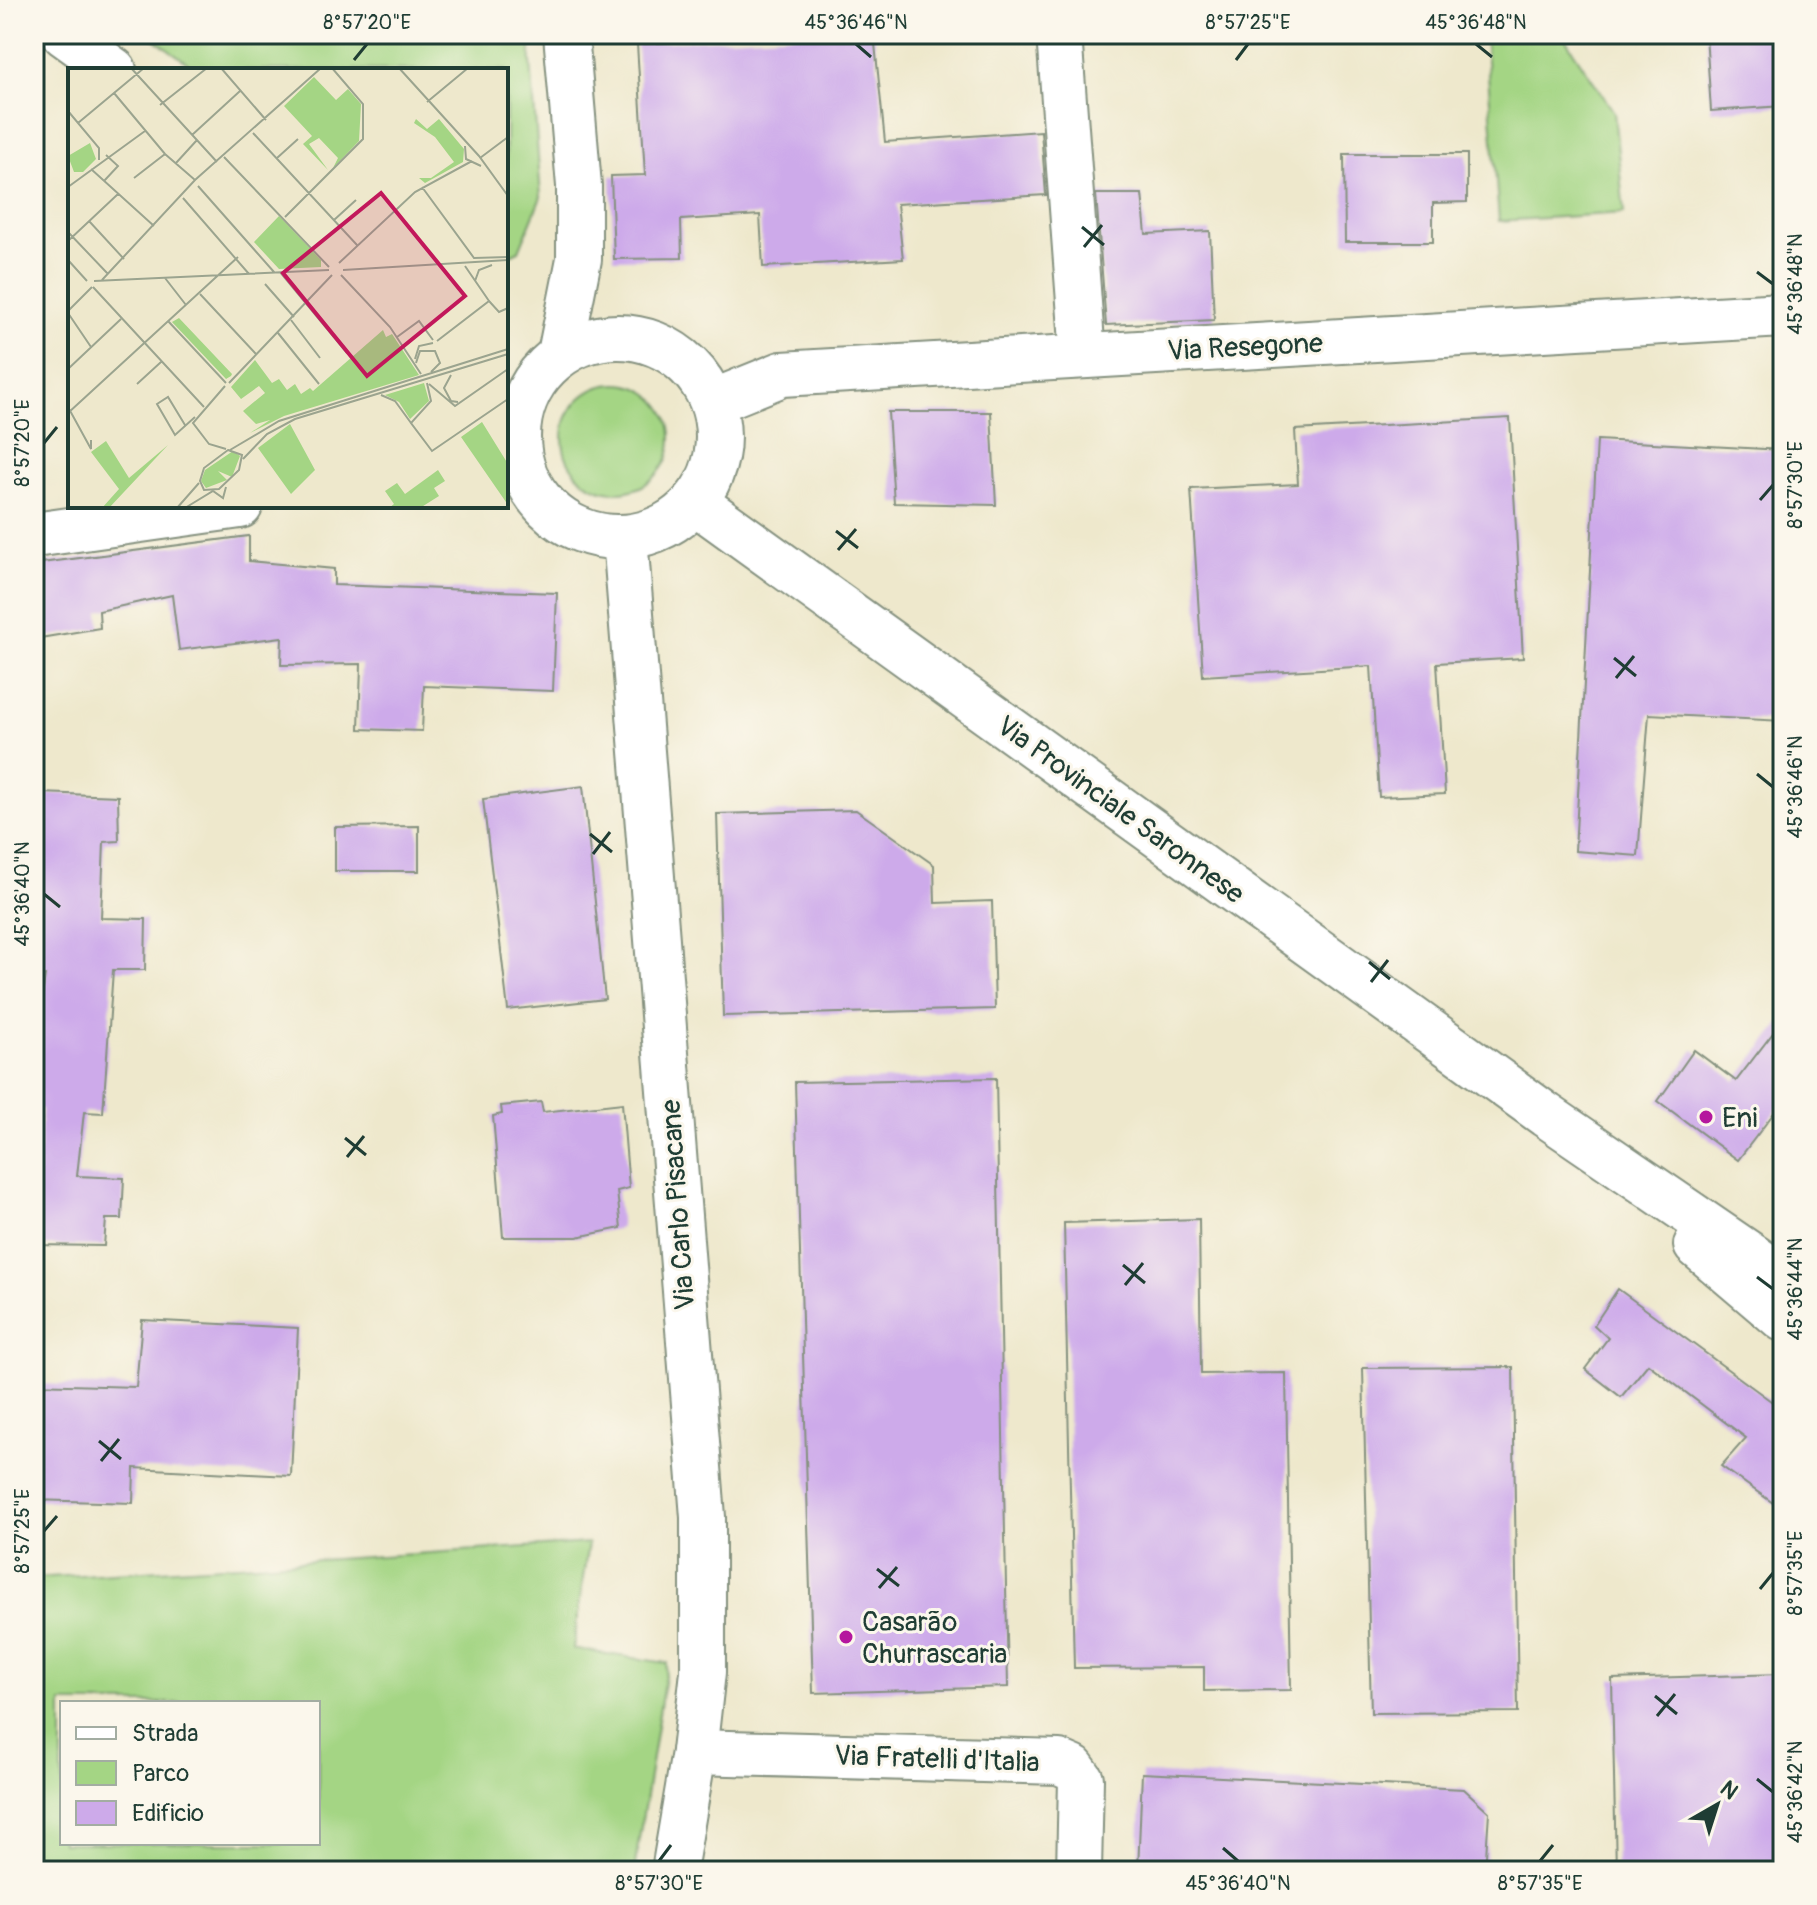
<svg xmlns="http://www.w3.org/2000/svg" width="1817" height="1905" font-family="Pangolin,sans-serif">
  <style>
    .green { fill: #a4d584; stroke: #62895c; stroke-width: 2; fill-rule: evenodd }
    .building { fill: #cdaaea }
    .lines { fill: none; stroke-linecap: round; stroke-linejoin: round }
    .minor-casing { stroke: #869280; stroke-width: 48 }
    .major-casing { stroke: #869280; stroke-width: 48 }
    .minor { stroke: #fff; stroke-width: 44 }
    .major { stroke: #fff; stroke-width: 44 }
    .ticks { fill: none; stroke: #1f3d34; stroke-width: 3 }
    .poi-dot { fill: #b5179e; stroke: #fbf7ec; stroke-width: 3 }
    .labels { text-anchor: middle; stroke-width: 6; stroke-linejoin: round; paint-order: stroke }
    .street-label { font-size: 28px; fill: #1f3d34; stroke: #fbf7ec }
    .poi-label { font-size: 28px; fill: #1f3d34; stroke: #fbf7ec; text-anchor: start }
    .inset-road { fill: none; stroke: #9ba48f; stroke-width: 2 }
    .view { fill: #c2185b; fill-opacity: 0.15; stroke: #c2185b; stroke-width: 4 }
    .inset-edge { fill: none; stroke: #1f3d34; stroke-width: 4 }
    .neatline { fill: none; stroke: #1f3d34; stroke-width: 3 }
    .ticks-label { font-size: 20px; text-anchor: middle; fill: #1f3d34 }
  </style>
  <rect width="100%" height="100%" fill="#fbf7ec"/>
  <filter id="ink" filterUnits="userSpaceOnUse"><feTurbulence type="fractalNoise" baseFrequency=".0125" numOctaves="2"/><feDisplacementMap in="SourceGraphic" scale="16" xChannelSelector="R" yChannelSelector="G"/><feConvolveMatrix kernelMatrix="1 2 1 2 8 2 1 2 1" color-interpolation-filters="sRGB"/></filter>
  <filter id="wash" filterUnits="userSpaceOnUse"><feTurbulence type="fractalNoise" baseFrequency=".006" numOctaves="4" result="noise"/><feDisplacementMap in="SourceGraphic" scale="32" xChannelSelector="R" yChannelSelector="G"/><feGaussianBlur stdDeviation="1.8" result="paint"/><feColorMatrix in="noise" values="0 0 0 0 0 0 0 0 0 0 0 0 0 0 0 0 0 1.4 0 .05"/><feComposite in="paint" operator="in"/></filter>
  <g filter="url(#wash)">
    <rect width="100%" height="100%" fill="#eee8cc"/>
    <!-- green -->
    <g class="green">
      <polygon points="148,34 529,34 541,197 519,251 506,257 506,70 197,70"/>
      <polygon points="1485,34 1562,34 1614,112 1624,213 1499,221"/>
      <circle cx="617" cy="438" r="54"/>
      <path d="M588 1543 573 1649 667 1663 634 1871H34V1578ZM62 1703H318V1843H62Z"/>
    </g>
    <g id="blocks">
      <!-- building -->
      <g class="building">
        <polygon points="818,34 874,34 885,142 1041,131 1046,195 897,204 903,259 763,267 760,215 681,220 682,258 614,259 611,176 645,175 637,44"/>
        <polygon points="1706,34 1783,34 1783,106 1711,111"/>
        <polygon points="1344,154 1467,154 1467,202 1433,203 1433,242 1345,242"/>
        <polygon points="1096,194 1142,194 1146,234 1210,231 1214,320 1106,325"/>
        <polygon points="888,412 991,412 996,505 894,503"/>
        <polygon points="1510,418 1523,658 1437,663 1445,794 1379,797 1371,666 1203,676 1191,489 1298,484 1295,430"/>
        <polygon points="1597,440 1783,450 1783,721 1649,714 1638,856 1575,851"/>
        <polygon points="249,536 249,561 334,569 334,585 557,593 553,691 424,686 422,731 359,729 361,664 281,665 282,637 179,650 172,595 99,611 100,628 40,638 37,620 34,621 34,564"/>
        <polygon points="583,786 605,999 508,1010 483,799"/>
        <polygon points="41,793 118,796 119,841 104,842 101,918 146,919 145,970 113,970 103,1113 84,1112 77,1176 124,1178 122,1219 106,1219 104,1246 34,1245 42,1109 34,1109 34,1051 45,976 34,976 34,822 39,822"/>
        <polygon points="856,810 934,865 935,903 992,901 995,1009 723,1016 717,814"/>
        <polygon points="419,826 419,871 335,871 335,827"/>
        <polygon points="1783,1020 1783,1101 1738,1160 1658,1101 1694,1050 1736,1081"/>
        <polygon points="996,1078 1008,1687 813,1693 795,1082"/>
        <polygon points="541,1102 543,1112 622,1103 629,1188 617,1191 621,1228 577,1237 503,1237 493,1116 502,1114 501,1106"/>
        <polygon points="1199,1219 1201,1374 1286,1373 1291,1690 1204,1691 1204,1667 1074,1668 1064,1223"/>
        <polygon points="1618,1289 1775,1404 1783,1395 1783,1510 1721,1466 1746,1438 1648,1364 1621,1397 1585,1369 1608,1338 1594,1325"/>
        <polygon points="142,1320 298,1328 291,1476 134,1468 133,1503 34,1500 34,1384 136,1387"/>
        <polygon points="1513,1367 1518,1712 1371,1713 1363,1368"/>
        <polygon points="1781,1674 1783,1871 1616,1871 1612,1679"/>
        <polygon points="1142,1773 1464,1789 1489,1812 1485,1871 1138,1871"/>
      </g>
    </g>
  </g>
  <g filter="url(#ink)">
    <use href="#blocks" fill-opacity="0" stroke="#869280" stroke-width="2"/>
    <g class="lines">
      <!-- minor casing -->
      <g class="minor-casing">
        <g id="minor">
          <polyline points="1059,34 1083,356"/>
          <polyline points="560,354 579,259 579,186 566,34"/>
          <polyline points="713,402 782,374 1783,315"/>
          <polyline points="506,469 522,467"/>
          <polyline points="34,535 240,506"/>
          <polyline points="625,538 703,1517 703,1672 694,1752 674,1871"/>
          <polyline points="694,1752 1059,1762 1073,1768 1081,1779 1079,1871"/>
        </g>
      </g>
      <!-- major casing -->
      <g class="major-casing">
        <g id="major">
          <polyline points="64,34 114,70"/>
          <circle cx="618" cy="437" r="100"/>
          <polyline points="695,502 1546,1115 1783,1277"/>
          <polyline points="1696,1245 1783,1319"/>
        </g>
      </g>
      <!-- minor -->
      <use href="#minor" class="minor"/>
      <!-- major -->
      <use href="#major" class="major"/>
    </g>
  </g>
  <!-- ticks -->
  <path class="ticks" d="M856 44 871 57M1476 44 1492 57M354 60 367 44M1236 60 1248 44M1082 227 1104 245M1084 247 1102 225M1757 272 1773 284M44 443 57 427M1760 500 1773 485M836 531 858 548M838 550 856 529M1614 658 1636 676M1616 678 1634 656M1757 774 1773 787M590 834 612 852M593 854 610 832M44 894 60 907M1369 962 1390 979M1371 982 1388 960M345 1138 366 1155M347 1157 364 1136M1123 1265 1145 1283M1757 1277 1773 1289M1125 1285 1143 1263M99 1441 121 1459M101 1461 119 1439M44 1531 57 1516M877 1569 899 1586M879 1588 897 1567M1760 1589 1773 1573M1655 1696 1677 1714M1657 1716 1675 1694M1757 1779 1773 1792M1223 1848 1238 1861M659 1861 671 1845M1540 1861 1553 1845"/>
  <!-- markers -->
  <g class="poi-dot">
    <circle cx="1706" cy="1117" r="8"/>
    <circle cx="846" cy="1637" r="8"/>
  </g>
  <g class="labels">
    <!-- street labels -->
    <g class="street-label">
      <text transform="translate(1245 346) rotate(-3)" y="10">Via Resegone</text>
      <text transform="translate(1121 809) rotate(36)" y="10">Via Provinciale Saronnese</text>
      <text transform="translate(677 1205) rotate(-94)" y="10">Via Carlo Pisacane</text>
      <text transform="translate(937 1758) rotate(2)" y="10">Via Fratelli d'Italia</text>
    </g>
    <!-- poi labels -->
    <g class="poi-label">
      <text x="1722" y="1127">Eni</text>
      <text x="862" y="1631">Casarão<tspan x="862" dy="32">Churrascaria</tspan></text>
    </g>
  </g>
  <!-- overview -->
  <g transform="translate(68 68)">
    <rect width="440" height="440" fill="#eee8cc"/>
    <path d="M246 9 268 32 280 21 293 36 291 73 265 100 270 90 251 70 241 76 260 102 235 76 244 68 216 38ZM348 51 359 61 371 51 396 81 395 94 357 115 351 110H363L386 94 367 69 346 55ZM22 75 28 91 15 104H6L0 88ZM211 148 253 192V199L211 201 186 174ZM111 250 164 306 163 308 158 311 104 254ZM315 262 318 269 324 266 351 307 216 348 182 365 202 352 188 356 175 343 197 325 191 318 173 331 163 319 187 292 204 315 211 311 219 322 227 316 233 326 242 320 245 323ZM356 315 361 333 342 351 331 334 317 327ZM414 354 440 396V437L393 369ZM222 356 247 402 223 426 190 380ZM38 373 61 410 100 377 41 440H34L51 421 23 384ZM165 383 172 388 164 409 150 403 159 412 138 420 133 413 137 402ZM370 402 377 413 366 420 371 428 352 440H321L326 436 317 423 329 415 337 426Z" fill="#a4d584"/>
    <path class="inset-road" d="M63 0 149 94M153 0 198 52M331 0 411 88 440 128M46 25 97 86 127 112M359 34 400 0M92 37 139 0M0 43 31 80V92M10 55 76 0M185 65 289 177M124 67 172 23M397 78 398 91 413 98M156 89 261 199M209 90 230 71M412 90 440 69M108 95 129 72M23 101 86 158M66 110 97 86M36 113 50 98 38 87M130 118 206 204M0 119 77 63M354 119 406 190 440 189M115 130 181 206M217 149 295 71V36L264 0M266 152 288 132M21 153 56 191M0 164 40 206M0 173 50 126M0 192 19 213M271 195 347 124 404 93M275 202 440 192M212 204 279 285M273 207 322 259 353 306M97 210 118 237M34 212 127 112 253 0M26 213 261 202M407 213 411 202 424 197M197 216 226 249M25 219 136 339M132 226 188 286M421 233 431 244 440 240M0 243 24 219M0 245 23 279M223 252 252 290M100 253 158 315M210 265 251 316M329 269 351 253 365 272M369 273 421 233 397 198M347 291 351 278 365 275M348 295 352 283H367L372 295 363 304M0 301 53 251M383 307 376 320 383 333 390 334M161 315 264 207M359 315 363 333 343 355 364 383 440 331M69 316 93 294M361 316 387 338 440 301M157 318 125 355 141 376 158 381M313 327 327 333 343 355M0 339 23 381V372M0 345 170 189M117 357 100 329 89 336 107 367 127 349M160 382 174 387 171 402 151 421 136 422 132 413 136 400ZM162 382 211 353 440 281M175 391 199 366 227 351 440 286M109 440 131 415M117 440 145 423 155 430 158 419"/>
    <path class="view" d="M313 125 397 228 299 308 215 205Z"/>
    <rect width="440" height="440" class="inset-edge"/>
  </g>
  <!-- margin -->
  <rect width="1817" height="1905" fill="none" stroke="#fbf7ec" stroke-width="88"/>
  <!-- legend -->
  <rect x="60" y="1701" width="260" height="144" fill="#fbf7ec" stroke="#a3ada2" stroke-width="2"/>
  <rect x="76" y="1727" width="40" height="12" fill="#ffffff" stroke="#a3ada2" stroke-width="2"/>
  <text x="132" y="1741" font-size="24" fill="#1f3d34">Strada</text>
  <rect x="76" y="1761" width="40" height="24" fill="#a4d584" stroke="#a3ada2" stroke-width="2"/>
  <text x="132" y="1781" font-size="24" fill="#1f3d34">Parco</text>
  <rect x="76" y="1801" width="40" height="24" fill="#cdaaea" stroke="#a3ada2" stroke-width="2"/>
  <text x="132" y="1821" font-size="24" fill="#1f3d34">Edificio</text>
  <!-- north arrow -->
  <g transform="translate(1717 1805) rotate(39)" stroke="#fbf7ec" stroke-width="6" paint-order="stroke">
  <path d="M0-6L14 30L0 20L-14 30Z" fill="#1f3d34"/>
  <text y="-12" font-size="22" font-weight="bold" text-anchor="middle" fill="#1f3d34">N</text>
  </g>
  <rect x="44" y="44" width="1729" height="1817" class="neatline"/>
  <g class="ticks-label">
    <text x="367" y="29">8°57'20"E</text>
    <text x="856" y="29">45°36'46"N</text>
    <text x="1248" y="29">8°57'25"E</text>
    <text x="1476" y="29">45°36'48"N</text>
    <text transform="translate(1795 284) rotate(-90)" y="7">45°36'48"N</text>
    <text transform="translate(22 443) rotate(-90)" y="7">8°57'20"E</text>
    <text transform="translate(1795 485) rotate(-90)" y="7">8°57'30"E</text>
    <text transform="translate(1795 787) rotate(-90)" y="7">45°36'46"N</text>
    <text transform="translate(22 894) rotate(-90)" y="7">45°36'40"N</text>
    <text transform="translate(1795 1289) rotate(-90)" y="7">45°36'44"N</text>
    <text transform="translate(22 1531) rotate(-90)" y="7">8°57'25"E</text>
    <text transform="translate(1795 1573) rotate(-90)" y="7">8°57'35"E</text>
    <text transform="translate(1795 1792) rotate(-90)" y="7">45°36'42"N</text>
    <text x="659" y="1890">8°57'30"E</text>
    <text x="1238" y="1890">45°36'40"N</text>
    <text x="1540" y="1890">8°57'35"E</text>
  </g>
</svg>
